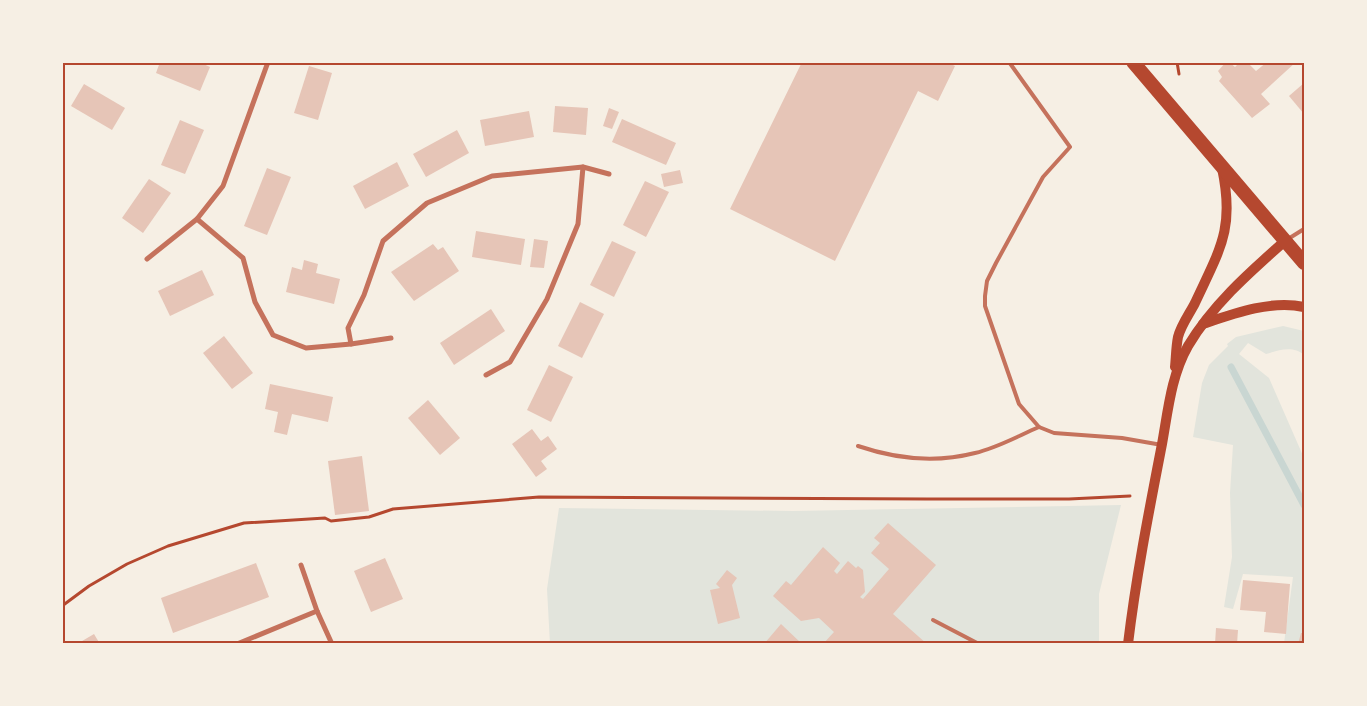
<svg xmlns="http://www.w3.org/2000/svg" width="1367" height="706" font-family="'Open Sans',sans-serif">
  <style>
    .green { fill: #e2e4dc }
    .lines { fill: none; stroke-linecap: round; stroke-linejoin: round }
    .stream { stroke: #c9d6d2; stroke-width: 7 }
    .building { fill: #e6c5b7 }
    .path { stroke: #b5482f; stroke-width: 3 }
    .service { stroke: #c5725c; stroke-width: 4 }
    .minor { stroke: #c5725c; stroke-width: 5 }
    .secondary { stroke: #b5482f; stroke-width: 10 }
    .trunk { stroke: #b5482f; stroke-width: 14 }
    .neatline { fill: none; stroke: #b5482f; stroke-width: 2 }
  </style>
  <rect width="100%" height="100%" fill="#f6efe4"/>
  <!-- green -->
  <g class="green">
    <path d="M1283 326 1304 331V355C1293 345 1279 350 1266 354L1248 343 1239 354 1269 378 1304 458V643H1284L1293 577 1243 574 1233 609 1224 607 1232 557 1230 493 1233 445 1193 437 1202 383 1209 365 1228 346 1227 344 1236 337Z"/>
    <polygon points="1121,505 1099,594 1099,643 550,644 547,589 559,508 793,511"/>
  </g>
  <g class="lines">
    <!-- stream -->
    <polyline class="stream" points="1231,367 1304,505"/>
  </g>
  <!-- building -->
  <g class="building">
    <polygon points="160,62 199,62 210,67 200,91 156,73"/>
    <polygon points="802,62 947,62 955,66 938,101 918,91 835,261 730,209"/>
    <polygon points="1226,62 1229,62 1235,67 1240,62 1247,62 1256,71 1267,62 1296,62 1261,94 1270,104 1252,118 1219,81 1222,77 1218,71"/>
    <polygon points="309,66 332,73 318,120 294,113"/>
    <polygon points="1304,83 1304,114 1289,96"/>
    <polygon points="84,84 125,108 112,130 71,106"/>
    <polygon points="555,106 588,108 586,135 553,132"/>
    <polygon points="609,108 619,112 612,129 603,126"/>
    <polygon points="529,111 534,137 485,146 480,120"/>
    <polygon points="622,119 676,143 666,165 612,142"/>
    <polygon points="180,120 204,130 185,174 161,165"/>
    <polygon points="457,130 469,153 426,177 413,154"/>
    <polygon points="397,162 409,186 365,209 353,186"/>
    <polygon points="267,168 291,177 267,235 244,226"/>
    <polygon points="680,170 683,183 664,187 661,174"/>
    <polygon points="149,179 171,193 143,233 122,218"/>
    <polygon points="645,181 669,192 646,237 623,225"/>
    <polygon points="476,231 525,239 521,265 472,257"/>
    <polygon points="534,239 548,241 544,268 530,267"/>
    <polygon points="612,241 636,252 614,297 590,285"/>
    <polygon points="433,244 438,250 443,247 459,271 414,301 391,272"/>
    <polygon points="304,260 318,264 316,273 340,279 334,304 286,292 292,267 302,270"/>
    <polygon points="202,270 214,295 170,316 158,291"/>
    <polygon points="580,302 604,314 582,358 558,346"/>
    <polygon points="491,309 505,331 454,365 440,343"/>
    <polygon points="224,336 253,373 232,389 203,353"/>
    <polygon points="549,365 573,377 551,422 527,410"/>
    <polygon points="270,384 333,397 328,422 292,414 287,435 274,432 278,412 265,409"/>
    <polygon points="428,400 460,438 440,455 408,418"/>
    <polygon points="532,429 541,441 548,436 557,449 541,461 547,469 536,477 512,444"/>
    <polygon points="362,456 369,511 335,515 328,461"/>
    <polygon points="888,523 936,565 893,614 927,644 823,644 834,632 819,618 801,621 773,596 786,581 791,585 823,547 840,563 834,571 837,574 848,561 856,568 858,566 863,570 865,592 860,597 863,599 889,569 871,553 880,543 874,538"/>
    <polygon points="385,558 403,599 371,612 354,571"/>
    <polygon points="256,563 269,597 173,633 161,598"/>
    <polygon points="727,570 737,578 732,585 740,618 718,624 710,590 720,588 716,584"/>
    <polygon points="1243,580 1290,584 1286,634 1264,632 1266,612 1240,610"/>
    <polygon points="781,624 802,644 764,644"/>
    <polygon points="1216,628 1238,630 1237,644 1215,644"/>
    <polygon points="1301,633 1304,633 1304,644 1298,644"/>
    <polygon points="94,634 100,644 77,644"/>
  </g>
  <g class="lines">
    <!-- path -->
    <g class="path">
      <polyline points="1177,62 1179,74"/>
      <polyline points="62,606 89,586 127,564 168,546 244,523 325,518 331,521 369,517 393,509 539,497 927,499 1069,499 1130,496"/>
    </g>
    <!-- service -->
    <g class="service">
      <polyline points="1009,62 1070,147 1043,177 996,263 987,281 985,296 985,306 1019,404 1039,427 1054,433 1122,438 1162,445"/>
      <polyline points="1288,239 1304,229"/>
      <path d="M858 446C896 459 936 463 975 453 997 448 1018 436 1039 427"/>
      <polyline points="933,620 979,644"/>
    </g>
    <!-- minor -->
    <g class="minor">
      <polyline points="197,219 243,258 255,302 273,335 306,348 351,344 348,328 364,295 383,241 427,203 492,176 583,167 609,174"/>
      <polyline points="147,259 197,219 223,186 268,62"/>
      <polyline points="351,344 391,338"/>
      <polyline points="486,375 510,362 547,299 578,224 583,167"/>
      <polyline points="301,565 317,611 332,644"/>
      <polyline points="237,644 317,611"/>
    </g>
    <!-- secondary -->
    <g class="secondary">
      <path d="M1203 324C1235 313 1271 300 1304 307"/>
      <path d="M1175 367C1176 358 1176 347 1178 337 1181 325 1190 313 1195 303 1220 249 1235 229 1222 168"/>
      <path d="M1128 644C1136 577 1149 511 1162 444 1168 411 1171 376 1188 346 1213 304 1250 272 1286 240"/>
    </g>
    <!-- trunk -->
    <polyline class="trunk" points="1133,62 1304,263"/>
  </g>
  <!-- border -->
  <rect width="1367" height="706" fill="none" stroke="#f6efe4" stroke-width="128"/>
  <rect x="64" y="64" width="1239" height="578" class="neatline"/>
</svg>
